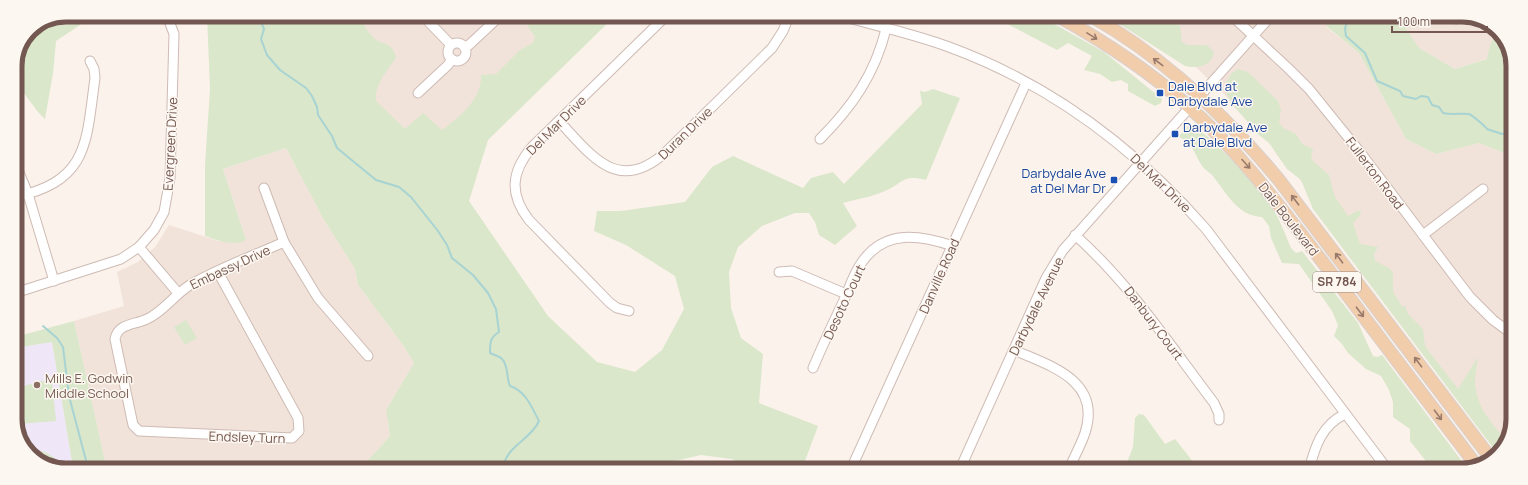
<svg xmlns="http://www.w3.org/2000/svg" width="1528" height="485" font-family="Manrope,sans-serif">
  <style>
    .residential { fill: #f1e3da }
    .education { fill: #efe7f7 }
    .green { fill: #dae7ca }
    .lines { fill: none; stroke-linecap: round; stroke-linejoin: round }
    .stream { stroke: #a8d3d3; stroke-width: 2 }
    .minor-casing { stroke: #cebbb4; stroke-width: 11 }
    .major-casing { stroke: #d8d0ce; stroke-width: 14 }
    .minor { stroke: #fff; stroke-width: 9 }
    .major { stroke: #f1cdab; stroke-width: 12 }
    .oneway { stroke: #997a6b }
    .transit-dot { fill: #1a4fb4; stroke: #fdf7f1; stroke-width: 1.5 }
    .education-dot { fill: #8d6e63; stroke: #fdf7f1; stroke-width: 1.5 }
    .labels { text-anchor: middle; stroke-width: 3; stroke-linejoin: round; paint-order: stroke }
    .shield { fill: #fdf7f1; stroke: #9c8780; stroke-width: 1 }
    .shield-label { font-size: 12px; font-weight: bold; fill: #735750 }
    .transit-label { font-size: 13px; fill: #164399; stroke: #fdf7f1; text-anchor: start }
    .street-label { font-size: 13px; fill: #735750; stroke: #fdf7f1 }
    .education-label { font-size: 13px; fill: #785e54; stroke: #fdf7f1; text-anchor: start }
    .rim { fill: none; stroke: #735750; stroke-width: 5 }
  </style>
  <rect width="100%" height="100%" fill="#fbf2eb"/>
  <!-- residential -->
  <g class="residential">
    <polygon points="334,15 542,16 538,45 426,153 363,93"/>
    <polygon points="1128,16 1335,17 1326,27 1359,53 1406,139 1436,154 1479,143 1512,156 1512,235 1510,239 1512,241 1511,432 1501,447 1267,136 1197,68"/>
    <polygon points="1390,17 1475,17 1500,33 1508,52 1455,69 1419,48"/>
    <polygon points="286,148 324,220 355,269 358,285 403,345 414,363 386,410 390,436 360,469 147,468 106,466 74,321 124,306 117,272 138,262 155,247 169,225 218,241 246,240 223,169"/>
  </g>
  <!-- education -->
  <polygon class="education" points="52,342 73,468 53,468 26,450 15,422 15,348"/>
  <!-- green -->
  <g class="green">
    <polygon points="66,15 95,15 56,41 53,73 45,119 38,112 15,81 15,66 30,30"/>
    <path d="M207 15H342L351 19 355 18C366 24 366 31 374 38 384 47 392 40 396 58 387 70 374 86 376 101L405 129 423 113 442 130C460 117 482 99 481 75L496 74 520 50 533 43 535 37 526 23 533 16H615L488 140 469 201 548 316 597 362 635 372 662 350 684 309 675 276 626 245 594 231 597 211H621L685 202 712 167 733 156 803 188 811 178 833 172 844 184 922 104 920 91 925 92 933 89 960 98 926 180C902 174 904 183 885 191 872 197 857 199 843 203L857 226 835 245 819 235 815 222 809 213H795L762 226 738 247 729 272 731 308 741 338 763 354 759 403 818 426 802 469H749L732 459 701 455 666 463 659 469H360L390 436 386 410 414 363 403 345 358 285 355 269 324 220 286 148 223 169 246 240C235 247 216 240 205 236V165L210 89Z"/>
    <polygon points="992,16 1040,16 1104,52 1162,99 1161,103 1155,106 1128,91 1128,84 1121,80 1112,82 1100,74 1084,70 1092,56 1068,43 1057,50"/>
    <path d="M1107 16H1165L1169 22 1180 25 1182 42 1187 45H1207L1214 52C1212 66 1197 69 1185 66Z"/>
    <path d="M1333 17H1398L1419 48 1455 69 1487 59C1488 49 1493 40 1496 30L1500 33 1513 63 1512 156 1479 143 1436 154 1406 139 1359 53 1326 26Z"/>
    <path d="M1238 69 1248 72 1278 101 1281 110 1279 122 1283 128 1296 134 1302 144 1313 149 1311 158 1313 161 1329 175 1335 197 1348 216 1357 211H1361L1360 216 1353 223 1360 244 1378 247 1374 254 1375 261 1389 268 1393 273V292L1402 306H1405L1408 314 1423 329 1425 346 1458 389 1478 357C1477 365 1475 374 1475 382 1476 406 1491 423 1506 440L1497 453 1313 209 1301 180 1287 169 1269 143 1259 135 1231 103 1226 93V83L1231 74Z"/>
    <path d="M1189 125C1208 129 1262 192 1274 211 1281 222 1286 236 1291 248L1296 253 1302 251 1358 323 1373 356 1377 357 1382 355 1467 468 1462 470H1433L1410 441V429L1393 417V402L1389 390 1381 376 1366 369 1348 353 1342 344 1334 336 1338 325 1332 311 1299 264 1282 263 1271 238 1269 226 1262 217C1237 216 1226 192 1212 175 1209 172 1205 170 1203 167 1194 155 1194 142 1178 137Z"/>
    <polygon points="186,320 197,338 185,345 174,327"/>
    <polygon points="74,321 106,466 147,468 73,468 52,342 15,348 15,337"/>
    <polygon points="41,381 52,382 56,421 18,424 15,422 16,394 24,386"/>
    <polygon points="1139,414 1144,415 1165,444 1175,439 1194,463 1209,461 1217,470 1124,470 1133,447 1135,418"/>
    <path d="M25 449C41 448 56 455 63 468H55C46 459 34 457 25 449Z"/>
  </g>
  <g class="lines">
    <!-- stream -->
    <g class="stream">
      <path d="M258 15 264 29 261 39 267 55 280 70 306 88 312 96 317 107 318 115 332 136 337 148 376 180 399 187 411 197 438 231 447 245 452 258 473 275 488 293 496 309 499 332C490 337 490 343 490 353 494 355 499 356 502 359 509 366 506 378 510 386 526 391 532 408 539 421 531 440 505 446 503 469"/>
      <path d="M1349 17 1345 28 1346 36 1365 53 1377 81 1400 91 1403 96 1416 99 1421 96 1428 97 1432 105 1439 107 1443 113C1452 115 1461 113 1469 114 1472 115 1485 126 1487 129L1502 134 1513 133"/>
      <polyline points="43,326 57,338 63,347 69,396 88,468"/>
    </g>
    <!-- minor casing -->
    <g class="minor-casing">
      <g id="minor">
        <polyline points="422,15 451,45"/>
        <path d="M841 16C877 26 914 34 949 47 1050 84 1136 149 1206 229L1388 470"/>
        <polyline points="1232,16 1289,69 1309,89 1360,152 1470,297 1493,320 1512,334"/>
        <polyline points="1454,17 1456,19"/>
        <circle cx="457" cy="52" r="9"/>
        <polyline points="464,47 469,45 500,16"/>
        <polyline points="418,93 448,65 452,59"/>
        <path d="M559 121C592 156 618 195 666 152L772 48 783 31 789 16"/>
        <path d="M820 139C852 107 875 74 886 29"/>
        <polyline points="15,163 28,194 54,281"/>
        <polyline points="264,188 284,242 318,298 368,356"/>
        <path d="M15 197C89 181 86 143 95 78L94 69 90 61"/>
        <path d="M1075 235C1130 284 1170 345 1214 403L1219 414V420"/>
        <polyline points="1423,235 1483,189"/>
        <polyline points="139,247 178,293"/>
        <path d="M218 272 298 418 299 431 292 438 139 431 133 425 115 339C118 323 135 325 147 319 163 312 174 295 190 285 219 268 253 256 284 242"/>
        <polyline points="779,272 792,271 846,294"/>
        <polyline points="15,293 121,259 139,247 154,230 164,212 170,178 174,34 169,21"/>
        <path d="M629 311 617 308 610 303 529 220C509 194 511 172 532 147L666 16"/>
        <path d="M1014 350C1050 366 1102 380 1085 433 1081 445 1074 457 1069 469"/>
        <path d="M813 368C823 344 834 321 845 298 850 286 854 273 862 262 885 229 920 235 953 246"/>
        <polyline points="851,469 1026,83"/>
        <polyline points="960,469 1046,278 1063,250 1270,17"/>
        <path d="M1309 470C1315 446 1322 425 1345 414"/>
      </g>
    </g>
    <!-- major casing -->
    <g class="major-casing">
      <g id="major">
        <path d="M1058 16C1105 42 1149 71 1188 106 1242 154 1284 212 1328 269 1377 335 1427 400 1476 465"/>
        <path d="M1091 16C1164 57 1226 116 1279 180L1492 460"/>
      </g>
    </g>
    <!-- minor -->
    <use href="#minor" class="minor"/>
    <!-- major -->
    <use href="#major" class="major"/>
  </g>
  <!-- one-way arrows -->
  <defs><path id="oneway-shaft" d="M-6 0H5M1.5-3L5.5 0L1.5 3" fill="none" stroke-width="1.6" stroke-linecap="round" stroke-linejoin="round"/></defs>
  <g class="oneway">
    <use href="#oneway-shaft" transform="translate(1092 36) rotate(32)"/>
    <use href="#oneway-shaft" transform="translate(1158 62) rotate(-143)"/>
    <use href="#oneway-shaft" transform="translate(1246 164) rotate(48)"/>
    <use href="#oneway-shaft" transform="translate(1295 200) rotate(-127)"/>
    <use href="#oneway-shaft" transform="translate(1339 258) rotate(-127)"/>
    <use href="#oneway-shaft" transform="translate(1360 312) rotate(53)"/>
    <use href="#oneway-shaft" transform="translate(1418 362) rotate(-127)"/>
    <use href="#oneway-shaft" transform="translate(1438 415) rotate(53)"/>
  </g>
  <!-- markers -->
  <g class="transit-dot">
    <rect x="1156" y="89" width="8" height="8" rx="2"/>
    <rect x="1171" y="130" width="8" height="8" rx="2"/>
    <rect x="1110" y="176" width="8" height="8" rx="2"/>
  </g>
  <circle class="education-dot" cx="37" cy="385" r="4"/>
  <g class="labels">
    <!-- shield labels -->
    <rect class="shield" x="1313" y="272" width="48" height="20" rx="3"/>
    <g class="shield-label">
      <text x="1337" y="286">SR 784</text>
    </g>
    <!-- transit labels -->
    <g class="transit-label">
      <text x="1168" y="91">Dale Blvd at<tspan x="1168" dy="15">Darbydale Ave</tspan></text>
      <text x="1183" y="132">Darbydale Ave<tspan x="1183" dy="15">at Dale Blvd</tspan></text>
      <text x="1106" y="178" text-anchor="end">Darbydale Ave<tspan x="1106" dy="15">at Del Mar Dr</tspan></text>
    </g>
    <!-- street labels -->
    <g class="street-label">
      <text transform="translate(556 125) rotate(-45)" y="5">Del Mar Drive</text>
      <text transform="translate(685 133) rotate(-44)" y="5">Duran Drive</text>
      <text transform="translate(170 144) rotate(-87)" y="5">Evergreen Drive</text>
      <text transform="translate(1375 173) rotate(53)" y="5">Fullerton Road</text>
      <text transform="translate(1161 183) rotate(44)" y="5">Del Mar Drive</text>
      <text transform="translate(1289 219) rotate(52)" y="5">Dale Boulevard</text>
      <text transform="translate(230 267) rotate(-25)" y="5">Embassy Drive</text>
      <text transform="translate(939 276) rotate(-66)" y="5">Danville Road</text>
      <text transform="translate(844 302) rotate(-65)" y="5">Desoto Court</text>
      <text transform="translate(1036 306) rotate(-64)" y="5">Darbydale Avenue</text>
      <text transform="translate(1154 323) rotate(53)" y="5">Danbury Court</text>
      <text transform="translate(247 437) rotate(2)" y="5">Endsley Turn</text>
    </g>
    <!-- education labels -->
    <g class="education-label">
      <text x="45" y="383">Mills E. Godwin<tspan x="45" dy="15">Middle School</tspan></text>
    </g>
  </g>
  <!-- crop -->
  <path d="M0 0H1528V485H0ZM66 22H1462A44 44 0 0 1 1506 66V419A44 44 0 0 1 1462 463H66A44 44 0 0 1 22 419V66A44 44 0 0 1 66 22Z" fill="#fdf7f1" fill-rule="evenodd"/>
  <path class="rim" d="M66 22H1462A44 44 0 0 1 1506 66V419A44 44 0 0 1 1462 463H66A44 44 0 0 1 22 419V66A44 44 0 0 1 66 22Z"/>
  <!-- scale -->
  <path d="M1392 26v6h95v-6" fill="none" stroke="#735750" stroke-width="2"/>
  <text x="1398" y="26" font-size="12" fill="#735750" stroke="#fdf7f1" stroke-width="3" paint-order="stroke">100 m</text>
</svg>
